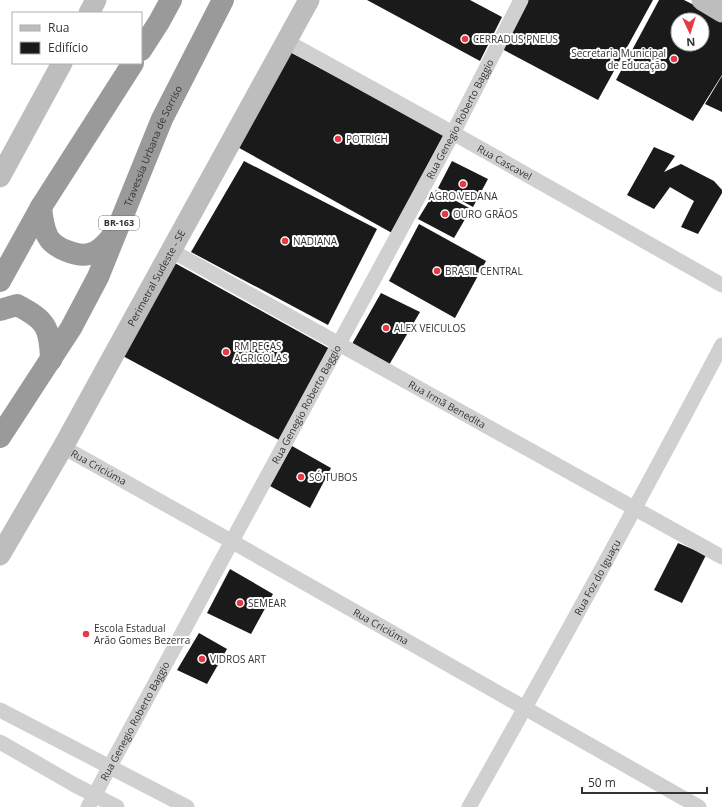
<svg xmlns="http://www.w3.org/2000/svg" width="722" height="807" font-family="'Open Sans',sans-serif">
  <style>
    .building { fill: #1a1a1a; fill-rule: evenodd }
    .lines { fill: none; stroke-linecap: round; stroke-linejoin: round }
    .street { stroke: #d0d0d0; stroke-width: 15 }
    .secondary { stroke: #bdbdbd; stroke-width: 21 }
    .highway { stroke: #9a9a9a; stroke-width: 22 }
    .poi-dot { fill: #e63946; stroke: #fff; stroke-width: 1.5 }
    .labels { text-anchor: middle; stroke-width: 4; stroke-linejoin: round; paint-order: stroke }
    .shield { fill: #fff; stroke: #707070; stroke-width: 1 }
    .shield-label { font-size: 9px; font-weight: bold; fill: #333 }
    .poi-label { font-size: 10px; fill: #333; stroke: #fff; text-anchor: start }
    .street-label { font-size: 10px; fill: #333; stroke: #fff }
  </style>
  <rect width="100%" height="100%" fill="#fff"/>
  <!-- building -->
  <g class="building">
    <polygon points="367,0 470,0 502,17 480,61"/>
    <polygon points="528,0 653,0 598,100 502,49"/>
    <path d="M659 0H684L722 19V75L693 121 616 80ZM678 20H702V44H678Z"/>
    <polygon points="286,50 444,134 392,233 232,144"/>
    <polygon points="722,76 722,112 705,104"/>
    <polygon points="654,147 675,156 664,172 681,164 714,181 722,190 722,193 698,234 681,227 694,201 670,187 654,209 627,195"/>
    <polygon points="244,161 377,229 328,325 191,252"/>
    <polygon points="452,161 488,179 473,207 438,188"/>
    <polygon points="436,190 471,209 454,238 418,219"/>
    <polygon points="419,224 486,261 455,318 389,281"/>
    <polygon points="173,262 332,350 279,440 121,355"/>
    <polygon points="381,293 420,312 389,365 352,344"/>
    <polygon points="292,446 331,468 310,508 270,486"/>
    <polygon points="678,543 706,555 682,603 654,590"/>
    <polygon points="230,569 273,594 251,634 207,613"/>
    <polygon points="199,633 227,649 207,684 177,670"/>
  </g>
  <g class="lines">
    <!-- street -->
    <g class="street">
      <path id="s1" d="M286 41 453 133 722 285"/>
      <path id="s2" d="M172 251 722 557"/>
      <path id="s3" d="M63 447 231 541 699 807"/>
      <polyline points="0,710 187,807"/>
      <polyline points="0,742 73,784 117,807"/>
      <path id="s4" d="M88 807 453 133 521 0"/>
      <path id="s5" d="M469 807C556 654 640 500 722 345"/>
    </g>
    <!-- secondary -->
    <g class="secondary">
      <polyline points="702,0 722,12"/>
      <polyline points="89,13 96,0"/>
      <polyline points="0,177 62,63"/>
      <path id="s6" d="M0 555 63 447 309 0"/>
    </g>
    <!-- highway -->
    <g class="highway">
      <polyline points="141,50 159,22 171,0"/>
      <path d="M41 207C42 217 43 228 48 237 54 248 77 257 89 254 99 252 107 243 113 235"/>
      <polyline points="0,281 41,207 133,63"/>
      <path d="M0 310 17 305C46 320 50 327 51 360"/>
      <path id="s7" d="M0 437 71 328 98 277 162 119 223 0"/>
    </g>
  </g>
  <!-- markers -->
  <g class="poi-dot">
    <circle cx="465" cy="39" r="4"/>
    <circle cx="674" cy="59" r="4"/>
    <circle cx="338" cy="139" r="4"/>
    <circle cx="463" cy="184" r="4"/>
    <circle cx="445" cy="214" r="4"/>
    <circle cx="285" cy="241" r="4"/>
    <circle cx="437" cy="271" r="4"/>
    <circle cx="386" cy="328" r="4"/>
    <circle cx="226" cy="352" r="4"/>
    <circle cx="301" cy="477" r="4"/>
    <circle cx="240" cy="603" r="4"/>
    <circle cx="86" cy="634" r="4"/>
    <circle cx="202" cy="659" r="4"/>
  </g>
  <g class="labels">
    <!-- shield labels -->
    <rect class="shield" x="99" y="216" width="40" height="14" rx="3"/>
    <g class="shield-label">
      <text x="119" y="226">BR-163</text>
    </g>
    <!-- poi labels -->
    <g class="poi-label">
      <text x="473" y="43">CERRADUS PNEUS</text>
      <text x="666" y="57" text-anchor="end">Secretaria Municipal<tspan x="666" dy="12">de Educação</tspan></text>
      <text x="346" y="143">POTRICH</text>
      <text x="463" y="200" text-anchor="middle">AGRO VEDANA</text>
      <text x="453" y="218">OURO GRÃOS</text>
      <text x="293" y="245">NADIANA</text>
      <text x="445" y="275">BRASIL CENTRAL</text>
      <text x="394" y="332">ALEX VEICULOS</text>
      <text x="234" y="350">RM PEÇAS<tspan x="234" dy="12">AGRICOLAS</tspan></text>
      <text x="309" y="481">SÓ TUBOS</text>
      <text x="248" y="607">SEMEAR</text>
      <text x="94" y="632">Escola Estadual<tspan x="94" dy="12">Arão Gomes Bezerra</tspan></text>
      <text x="210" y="663">VIDROS ART</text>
    </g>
    <!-- street labels -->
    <g class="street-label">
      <text dy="4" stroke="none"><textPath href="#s4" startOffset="782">Rua Genegio Roberto Baggio</textPath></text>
      <text dy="4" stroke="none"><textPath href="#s7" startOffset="330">Travessia Urbana de Sorriso</textPath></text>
      <text dy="4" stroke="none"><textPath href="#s1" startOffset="250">Rua Cascavel</textPath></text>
      <text dy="4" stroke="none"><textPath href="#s6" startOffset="318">Perimetral Sudeste - SE</textPath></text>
      <text dy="4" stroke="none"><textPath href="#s4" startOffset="458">Rua Genegio Roberto Baggio</textPath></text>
      <text dy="4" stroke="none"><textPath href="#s2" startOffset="315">Rua Irmã Benedita</textPath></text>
      <text dy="4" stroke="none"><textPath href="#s3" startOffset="41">Rua Criciúma</textPath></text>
      <text dy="4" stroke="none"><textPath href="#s5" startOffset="263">Rua Foz do Iguaçu</textPath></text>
      <text dy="4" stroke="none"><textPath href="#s3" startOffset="365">Rua Criciúma</textPath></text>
      <text dy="4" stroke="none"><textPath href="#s4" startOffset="98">Rua Genegio Roberto Baggio</textPath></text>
    </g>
  </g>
  <!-- legend -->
  <rect x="12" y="12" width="130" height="52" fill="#ffffff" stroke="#adadad"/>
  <rect x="20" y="25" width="20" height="6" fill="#bdbdbd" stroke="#adadad"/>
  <text x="48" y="32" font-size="12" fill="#333333">Rua</text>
  <rect x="20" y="42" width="20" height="12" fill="#1a1a1a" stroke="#adadad"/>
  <text x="48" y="52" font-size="12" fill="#333333">Edifício</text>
  <!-- north arrow -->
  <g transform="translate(690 32) rotate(176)"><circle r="19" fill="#ffffff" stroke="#adadad"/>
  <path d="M0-3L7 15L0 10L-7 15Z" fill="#e63946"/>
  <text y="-6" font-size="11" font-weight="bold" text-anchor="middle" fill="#333333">N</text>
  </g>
  <!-- scale -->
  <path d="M582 787v6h125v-6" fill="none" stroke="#333333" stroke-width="2"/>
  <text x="588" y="787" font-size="12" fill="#333333" stroke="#ffffff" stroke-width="3" paint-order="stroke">50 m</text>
</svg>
